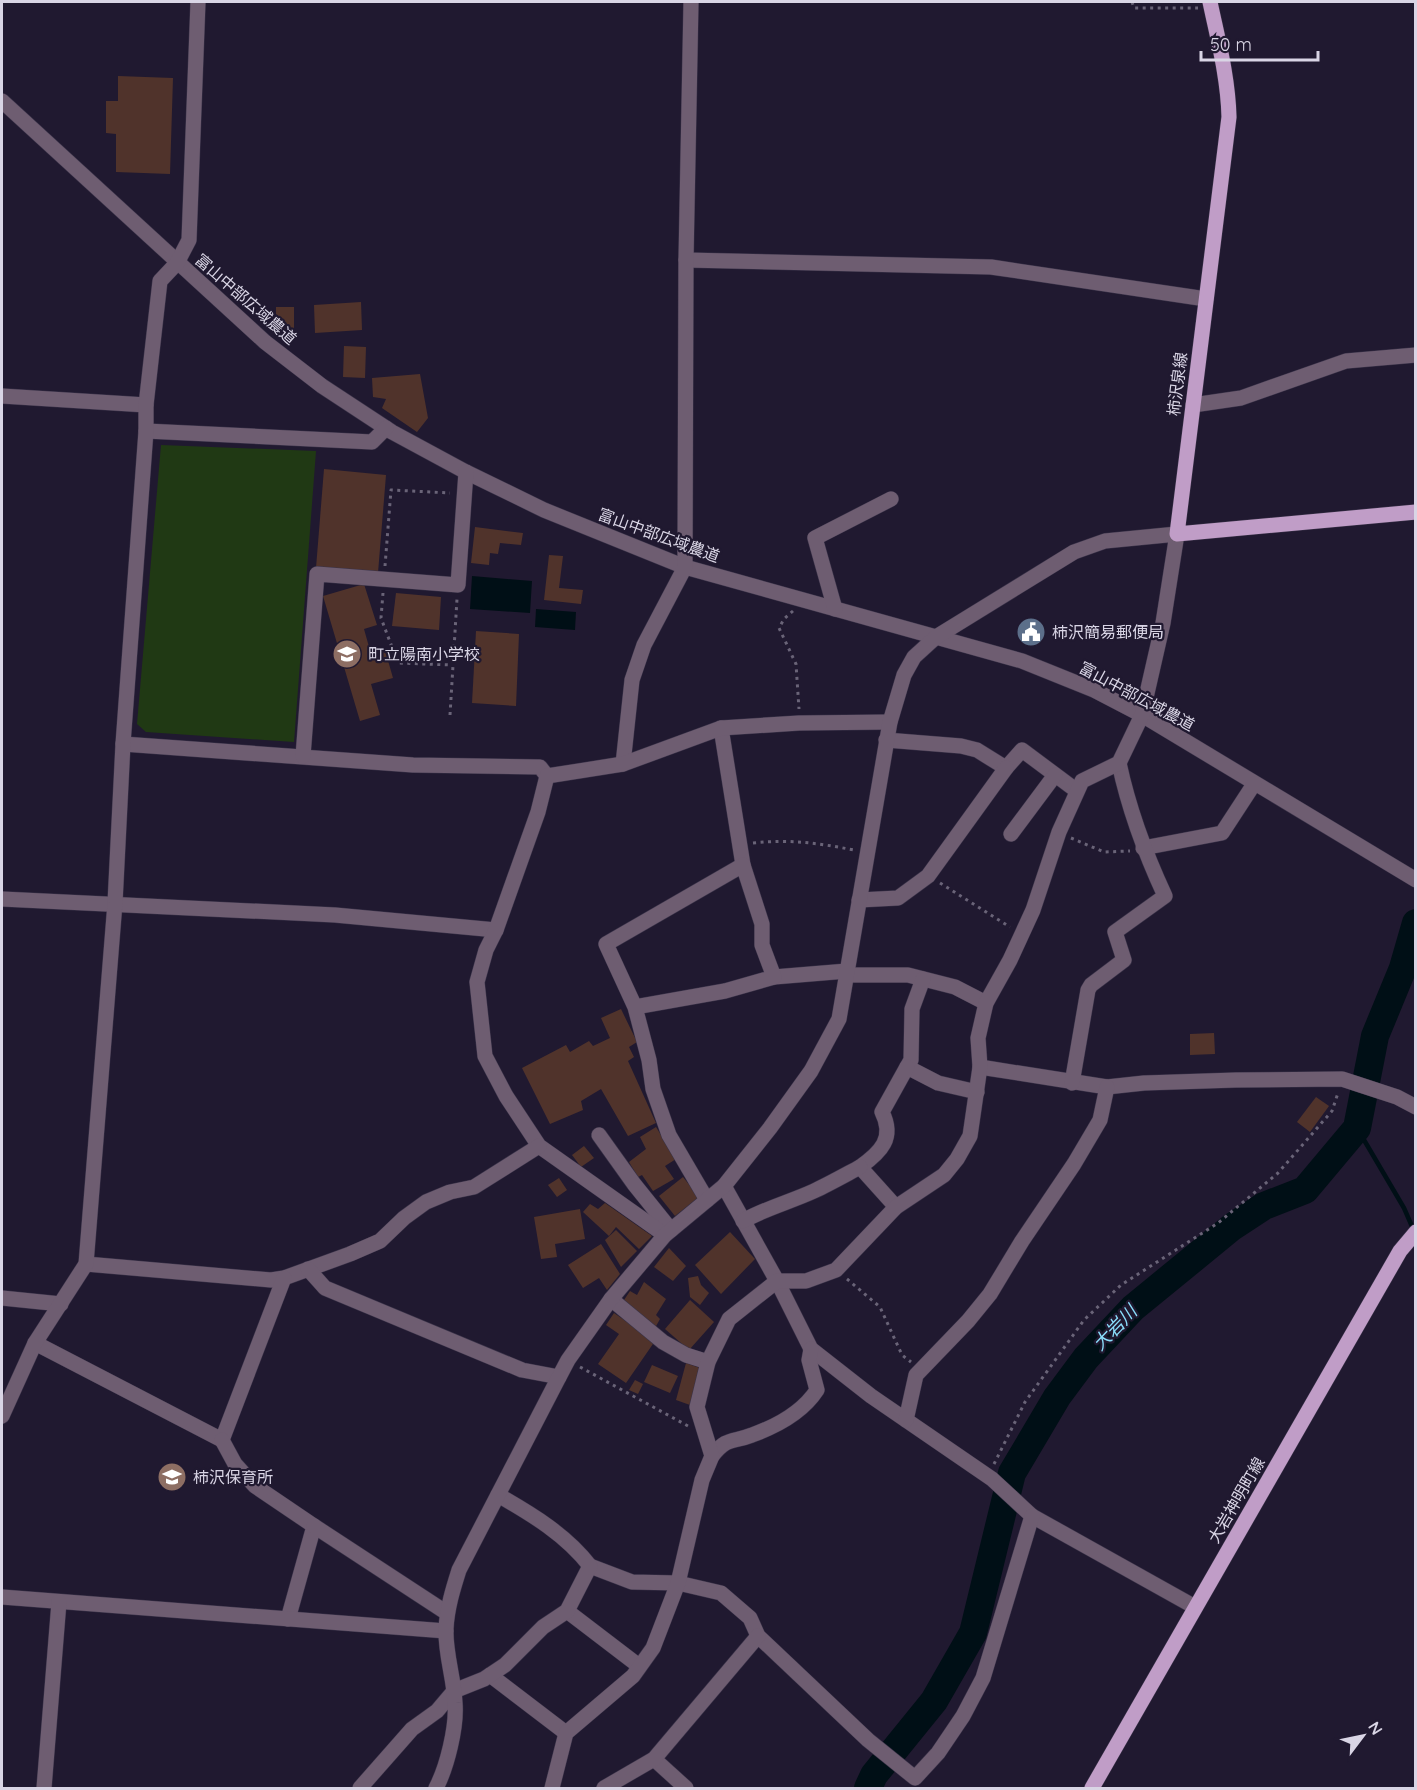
<svg xmlns="http://www.w3.org/2000/svg" width="1417" height="1790" font-family="Quicksand,'Noto Sans JP',sans-serif">
  <style>
    .green { fill: #203914 }
    .water { fill: #000f16 }
    .lines { fill: none; stroke-linecap: round; stroke-linejoin: round }
    .stream { stroke: #000f16; stroke-width: 4.5 }
    .river { stroke: #000f16; stroke-width: 28 }
    .building { fill: #50332b }
    .minor-casing { stroke: #3a3349; stroke-width: 16 }
    .major-casing { stroke: #3a3349; stroke-width: 16 }
    .path { stroke: #6a6478; stroke-width: 3; stroke-dasharray: 3 4.5; stroke-linecap: butt }
    .minor { stroke: #6e5d71; stroke-width: 15 }
    .major { stroke: #c09dc7; stroke-width: 15 }
    .labels { text-anchor: middle; stroke-width: 4.5; stroke-linejoin: round; paint-order: stroke }
    .street-label { font-size: 16px; fill: #d9d5e5; stroke: #201930 }
    .poi-label { font-size: 16px; fill: #d9d5e5; stroke: #201930; text-anchor: start }
    .water-label { font-size: 18px; font-style: italic; fill: #8adefb; stroke: #201930 }
  </style>
  <rect width="100%" height="100%" fill="#201930"/>
  <!-- green -->
  <polygon class="green" points="161,445 316,451 294,742 146,732 137,724"/>
  <!-- water -->
  <g class="water">
    <polygon points="472,576 532,581 530,613 470,609"/>
    <polygon points="536,609 576,612 575,630 535,627"/>
  </g>
  <g class="lines">
    <!-- stream -->
    <polyline class="stream" points="1357,1128 1404,1208 1414,1231"/>
    <!-- river -->
    <polyline class="river" points="868,1788 874,1775 934,1701 973,1633 1012,1473 1057,1397 1086,1358 1133,1308 1232,1227 1264,1206 1305,1190 1357,1128 1375,1036 1403,968 1416,923"/>
  </g>
  <!-- building -->
  <g class="building">
    <polygon points="118,76 173,78 170,174 116,172 116,134 106,133 106,101 118,101"/>
    <polygon points="361,302 362,330 315,333 314,305"/>
    <rect x="276" y="307" width="18" height="24"/>
    <polygon points="344,346 366,347 365,378 343,377"/>
    <polygon points="420,374 428,418 417,432 382,408 386,399 373,397 372,378"/>
    <polygon points="324,469 386,475 378,573 316,568"/>
    <polygon points="475,527 523,533 521,545 500,543 498,554 490,553 489,565 471,563"/>
    <polygon points="549,555 563,556 559,588 583,590 581,604 544,600"/>
    <polygon points="364,584 377,625 364,629 371,654 385,650 393,678 371,684 380,715 360,721 323,596"/>
    <polygon points="396,593 441,597 439,630 392,626"/>
    <polygon points="476,631 519,634 516,706 472,703"/>
    <polygon points="621,1009 637,1042 629,1047 634,1057 628,1061 656,1123 628,1136 601,1089 581,1101 583,1110 550,1124 522,1068 566,1045 570,1052 589,1041 593,1046 610,1038 601,1018"/>
    <polygon points="1214,1033 1215,1054 1190,1055 1190,1034"/>
    <polygon points="1316,1097 1329,1106 1310,1132 1297,1122"/>
    <polygon points="656,1127 676,1159 665,1166 674,1179 653,1191 642,1175 638,1177 629,1162 646,1149 640,1137"/>
    <polygon points="584,1146 594,1158 581,1167 572,1155"/>
    <polygon points="683,1177 699,1197 675,1216 659,1196"/>
    <polygon points="559,1178 567,1190 557,1197 548,1185"/>
    <polygon points="605,1203 652,1236 639,1249 616,1227 609,1236 583,1212 590,1204 598,1209"/>
    <polygon points="580,1209 585,1239 555,1244 557,1257 541,1259 534,1217"/>
    <polygon points="616,1230 637,1251 621,1267 605,1240"/>
    <polygon points="730,1232 755,1259 721,1294 695,1265"/>
    <polygon points="601,1244 620,1274 607,1290 599,1278 583,1288 568,1265"/>
    <polygon points="669,1248 686,1266 673,1281 654,1267"/>
    <polygon points="698,1276 701,1285 709,1293 700,1305 690,1297 688,1278"/>
    <polygon points="644,1282 666,1299 656,1315 660,1319 655,1328 622,1303 630,1291 637,1295"/>
    <polygon points="690,1300 714,1322 689,1350 665,1329"/>
    <polygon points="614,1313 655,1341 626,1383 598,1364 619,1334 606,1325"/>
    <polygon points="686,1363 700,1368 690,1405 676,1400"/>
    <polygon points="652,1365 678,1376 670,1393 644,1382"/>
    <polygon points="635,1380 643,1384 638,1394 629,1390"/>
  </g>
  <g class="lines">
    <!-- minor casing -->
    <g class="minor-casing">
      <g id="minor">
        <polyline points="2,101 265,342 322,386 392,432 466,472 544,510 685,567 1022,661 1094,690 1142,715 1416,880"/>
        <polyline points="686,260 991,267 1206,299"/>
        <polyline points="2,396 146,405"/>
        <polyline points="1193,405 1241,398 1346,361 1416,355"/>
        <polyline points="146,431 372,442 386,428"/>
        <polyline points="835,609 815,538 891,499"/>
        <polyline points="721,728 743,865"/>
        <polyline points="886,740 961,746 977,750 1006,768 1022,750 1077,791"/>
        <polyline points="123,744 413,765 540,767 547,776"/>
        <polyline points="303,756 317,574 458,585 466,472"/>
        <polyline points="623,764 632,680 644,645 685,567 686,260 691,2"/>
        <polyline points="1011,834 1055,775"/>
        <polyline points="1143,848 1222,833 1254,784"/>
        <polyline points="2,899 335,915 496,930"/>
        <polyline points="859,900 898,898 928,876 1006,768"/>
        <polyline points="847,975 908,975 955,987 986,1003"/>
        <polyline points="774,977 847,971"/>
        <polyline points="923,979 912,1009 911,1060 907,1067 938,1083 977,1092"/>
        <polyline points="635,1007 725,991 774,977 762,945 762,924 743,865 606,944 635,1007 649,1060 653,1089 669,1135 707,1200"/>
        <polyline points="980,1067 1107,1087 1144,1083 1236,1080 1342,1079 1397,1097 1416,1107"/>
        <path d="M1072 1083 1088 990 1091 985 1124 960 1115 932 1165 896C1145 853 1129 810 1119 763"/>
        <polyline points="599,1135 634,1184 671,1230"/>
        <polyline points="724,1186 777,1281 811,1349 871,1396 992,1479 1032,1516 1195,1607"/>
        <path d="M896 1207 860 1167C881 1152 895 1138 882 1112L907 1067"/>
        <path d="M743 1221C766 1208 790 1202 814 1191 829 1184 845 1175 860 1167"/>
        <polyline points="665,1235 539,1146 506,1096 485,1056 477,982 486,950 496,930 538,812 547,776 623,764 721,728 799,723 890,722"/>
        <polyline points="86,1264 271,1280 284,1278 350,1254 380,1241 404,1218 426,1202 450,1192 474,1187 539,1146"/>
        <polyline points="308,1269 325,1288 522,1370 559,1377"/>
        <polyline points="2,1298 61,1304"/>
        <polyline points="611,1299 663,1342 686,1355 708,1362"/>
        <polyline points="35,1343 222,1440 284,1278"/>
        <polyline points="2,1416 35,1343 86,1264 115,903 123,744 146,431 146,405 160,281 177,263 189,240 198,2"/>
        <polyline points="906,1420 916,1375 968,1321 990,1294 1022,1241 1074,1164 1100,1120 1107,1087"/>
        <polyline points="222,1440 235,1464 255,1486 314,1526 288,1619"/>
        <path d="M712 1456C728 1436 732 1443 752 1435 777 1426 802 1413 817 1390L809 1360 811 1349"/>
        <polyline points="314,1526 447,1613"/>
        <polyline points="590,1566 632,1582 678,1583 721,1593 750,1618 758,1636 868,1740 915,1778 938,1753 963,1716 983,1678 1032,1516"/>
        <polyline points="2,1597 446,1631"/>
        <polyline points="567,1611 639,1666"/>
        <polyline points="490,1675 566,1733"/>
        <polyline points="654,1759 686,1788"/>
        <polyline points="44,1788 59,1602"/>
        <path d="M360 1788 412 1729 437 1711 454 1691 484 1679 505 1665 543 1627 567 1611 590 1566C566 1535 533 1515 498 1495"/>
        <path d="M436 1788C447 1767 457 1727 455 1703 454 1678 445 1653 446 1629 447 1608 453 1589 459 1570L559 1377 568 1360 611 1299 665 1235 724 1186 770 1128 811 1071 839 1019 890 722 904 675 914 657 936 637 1074 552 1105 541 1177 534 1163 623 1142 715 1119 763 1082 781 1059 832 1033 910 1010 960 986 1003 978 1038 980 1067 970 1136 957 1159 944 1175 896 1207 836 1270 806 1281H777L729 1319 708 1362 697 1407 712 1456 702 1480 678 1583 653 1648 633 1676 566 1733 552 1788"/>
        <polyline points="604,1788 654,1759 758,1636"/>
      </g>
    </g>
    <!-- major casing -->
    <g class="major-casing">
      <g id="major">
        <path d="M1210 2C1218 40 1228 77 1229 117L1177 534 1416 512"/>
        <polyline points="1092,1788 1400,1251 1416,1232"/>
      </g>
    </g>
    <!-- path -->
    <g class="path">
      <polyline points="1132,2 1134,8 1198,8"/>
      <polyline points="385,566 391,490 450,493"/>
      <polyline points="383,593 381,618 398,663 452,665"/>
      <polyline points="793,611 784,619 779,628 796,664 799,709"/>
      <polyline points="450,715 457,599"/>
      <polyline points="1071,838 1104,852 1130,851"/>
      <path d="M753 843C791 839 817 843 854 850"/>
      <polyline points="940,883 1010,927"/>
      <polyline points="847,1279 880,1307 902,1355 911,1362"/>
      <polyline points="580,1367 688,1426"/>
      <polyline points="994,1464 1025,1402 1084,1320 1121,1285 1218,1223 1278,1173 1332,1111 1338,1093"/>
    </g>
    <!-- minor -->
    <use href="#minor" class="minor"/>
    <!-- major -->
    <use href="#major" class="major"/>
  </g>
  <!-- icons -->
  <defs>
    <g id="civic-disc" transform="scale(1.5)"><circle r="9.5" fill="#5c6f8a" stroke="#201930"/><path d="M-.6-6.5H3V-4.5H.6V-3L4-1V1h2V6H-6V1h2V-1L-.6-3ZM-1.2 2.5V6h2.4V2.5Z" fill="#fff"/></g>
    <g id="school-disc" transform="scale(1.5)"><circle r="9.5" fill="#8d6e63" stroke="#201930"/><path d="M0-5L7-2L0 1L-7-2ZM-4 1L0 2.5L4 1V4Q0 6-4 4Z" fill="#fff"/></g>
  </defs>
  <g fill-rule="evenodd">
    <use href="#civic-disc" x="1031" y="632"/>
    <use href="#school-disc" x="347" y="654"/>
    <use href="#school-disc" x="172" y="1477"/>
  </g>
  <g class="labels">
    <!-- street labels -->
    <g class="street-label">
      <text transform="translate(246 299) rotate(41)" y="6">富山中部広域農道</text>
      <text transform="translate(1177 384) rotate(-83)" y="6">柿沢泉線</text>
      <text transform="translate(659 535) rotate(20)" y="6">富山中部広域農道</text>
      <text transform="translate(1137 696) rotate(28)" y="6">富山中部広域農道</text>
      <text transform="translate(1236 1500) rotate(-60)" y="6">大岩神明町線</text>
    </g>
    <!-- poi labels -->
    <g class="poi-label">
      <text x="1052" y="638">柿沢簡易郵便局</text>
      <text x="368" y="660">町立陽南小学校</text>
      <text x="193" y="1483">柿沢保育所</text>
    </g>
    <!-- water labels -->
    <g class="water-label">
      <text transform="translate(1115 1328) rotate(-46)" y="6">大岩川</text>
    </g>
  </g>
  <!-- border -->
  <rect width="1417" height="1790" fill="none" stroke="#d9d5e5" stroke-width="6"/>
  <!-- north arrow -->
  <g transform="translate(1363 1736) rotate(58)" stroke="#201930" stroke-width="4.5" paint-order="stroke">
  <path d="M0-4.5L10 22L0 15L-10 22Z" fill="#d9d5e5"/>
  <text y="-9" font-size="16" font-weight="bold" text-anchor="middle" fill="#d9d5e5">N</text>
  </g>
  <!-- scale -->
  <path d="M1201 51v9h117v-9" fill="none" stroke="#d9d5e5" stroke-width="3"/>
  <text x="1210" y="51" font-size="18" fill="#d9d5e5" stroke="#201930" stroke-width="4.5" paint-order="stroke">50 m</text>
</svg>
